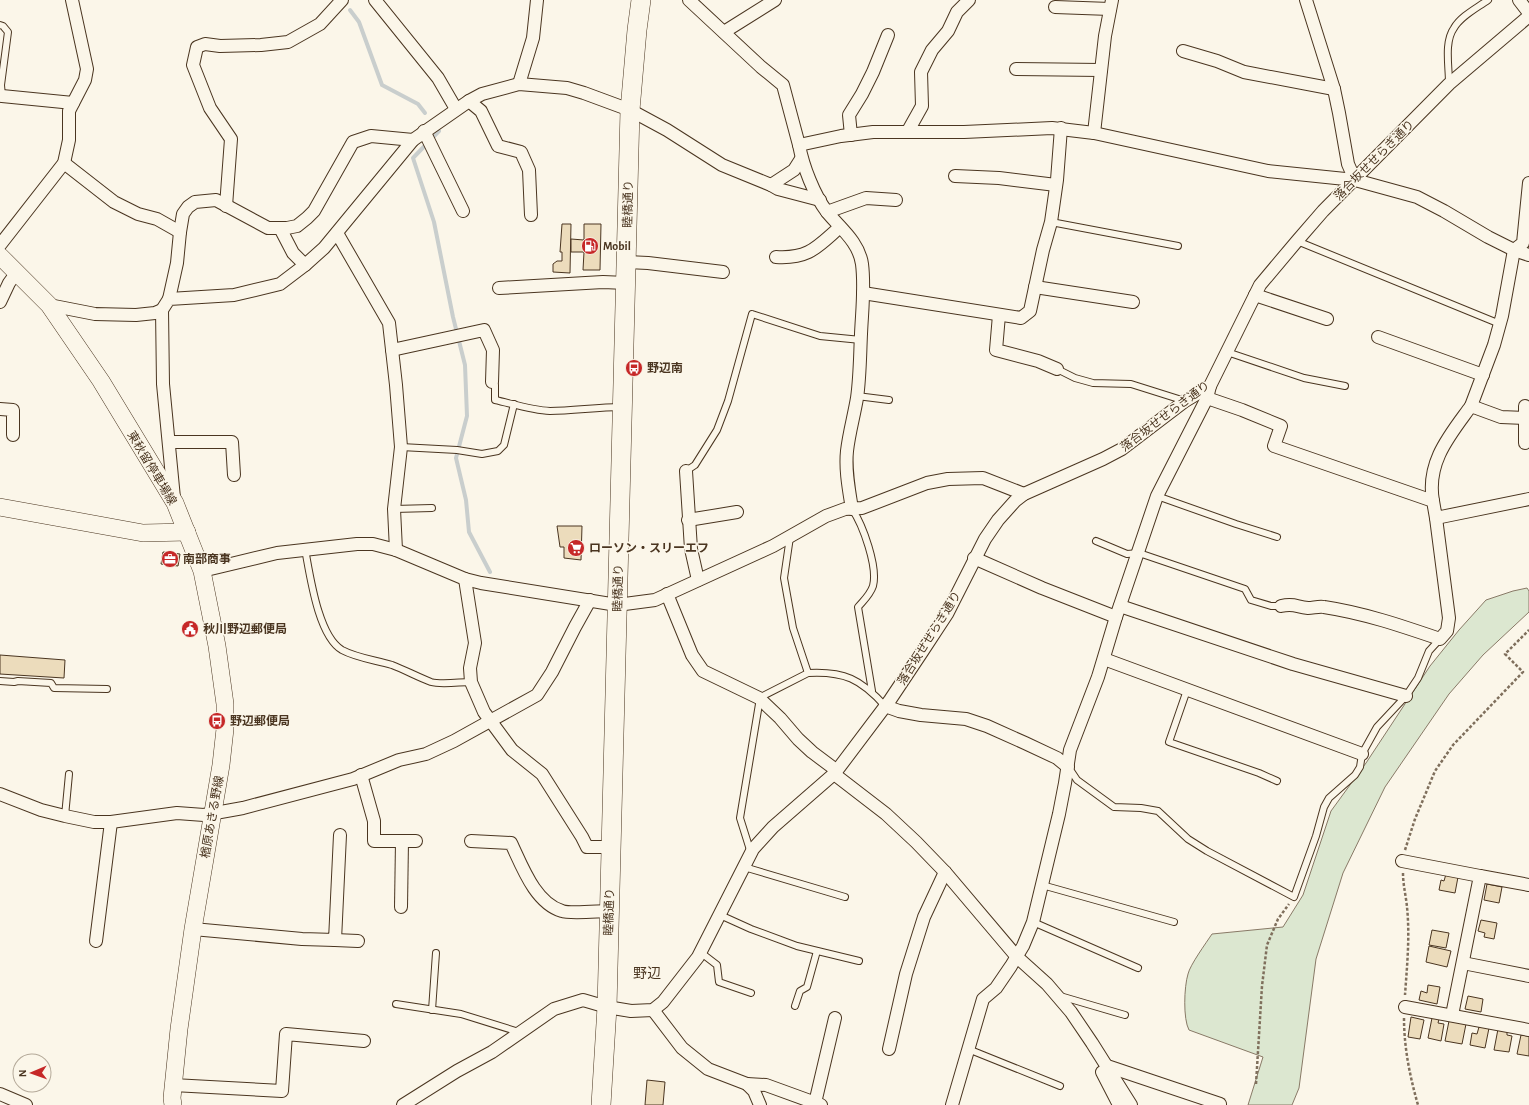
<svg xmlns="http://www.w3.org/2000/svg" width="1529" height="1105" font-family="'Alegreya Sans','Noto Sans JP',sans-serif">
  <style>
    .green { fill: #dce7d0; stroke: #887966 }
    .lines { fill: none; stroke-linecap: round; stroke-linejoin: round }
    .stream { stroke: #c9cecd; stroke-width: 4 }
    .building { fill: #ecdcbc; stroke: #4a3520 }
    .service-casing { stroke: #4a3520; stroke-width: 8 }
    .minor-casing { stroke: #4a3520; stroke-width: 14 }
    .secondary-casing { stroke: #4a3520; stroke-width: 18 }
    .primary-casing { stroke: #4a3520; stroke-width: 20 }
    .path { stroke: #7f6f5c; stroke-width: 2.5; stroke-dasharray: 3 2; stroke-linecap: butt }
    .service { stroke: #fbf6e9; stroke-width: 6 }
    .minor { stroke: #fbf6e9; stroke-width: 12 }
    .secondary { stroke: #fbf6e9; stroke-width: 17 }
    .primary { stroke: #fbf6e9; stroke-width: 19 }
    .labels { text-anchor: middle; stroke-width: 3; stroke-linejoin: round; paint-order: stroke }
    .street-label { font-size: 12px; fill: #4a3520; stroke: #fbf6e9 }
    .poi-label { font-size: 12px; font-weight: bold; fill: #4a3520; stroke: #fbf6e9; text-anchor: start }
    .quarter-label { font-size: 14px; fill: #4a3520; stroke: #fbf6e9 }
  </style>
  <rect width="100%" height="100%" fill="#fbf6e9"/>
  <!-- green -->
  <path class="green" d="M1527 588 1529 591V612L1483 655 1449 694 1385 787 1343 873 1316 959 1299 1088 1292 1105H1248L1263 1057 1189 1030C1183 1019 1184 987 1188 974 1190 965 1206 943 1212 934L1283 927 1303 895 1331 811 1366 763 1430 666 1459 630 1486 600 1513 591Z"/>
  <g class="lines">
    <!-- stream -->
    <g class="stream">
      <polyline points="350,10 359,22 382,85 418,104 425,113"/>
      <polyline points="439,131 413,158 434,222 453,317 465,365 467,416 456,458 466,500 469,532 490,572"/>
    </g>
  </g>
  <!-- building -->
  <g class="building">
    <polygon points="562,224 571,224 570,273 553,272 553,264 557,261 562,261 562,252 560,252"/>
    <polygon points="584,224 601,224 600,270 583,270 584,252 571,252 571,239 584,240"/>
    <polygon points="557,526 582,526 581,560 564,558 564,547 560,547"/>
    <polygon points="163,552 180,554 178,566 161,564"/>
    <polygon points="0,655 65,660 64,678 0,674"/>
    <polygon points="1446,874 1458,877 1455,893 1439,890 1441,880 1444,881"/>
    <polygon points="1487,884 1502,887 1499,903 1484,900"/>
    <polygon points="1481,920 1497,923 1494,939 1484,937 1485,933 1478,931"/>
    <polygon points="1432,930 1449,933 1446,948 1429,945"/>
    <polygon points="1429,946 1451,951 1447,967 1426,962"/>
    <polygon points="1428,985 1440,987 1437,1004 1419,1000 1421,991 1427,993"/>
    <polygon points="1468,996 1483,999 1481,1012 1465,1009"/>
    <polygon points="1411,1017 1424,1020 1420,1039 1408,1037"/>
    <polygon points="1432,1018 1439,1019 1438,1023 1444,1024 1441,1041 1428,1038"/>
    <polygon points="1449,1021 1466,1024 1462,1044 1445,1041"/>
    <polygon points="1479,1027 1489,1028 1485,1048 1470,1045 1472,1033 1477,1034"/>
    <polygon points="1498,1029 1507,1031 1507,1035 1512,1036 1509,1052 1494,1050"/>
    <polygon points="1521,1035 1529,1036 1529,1056 1517,1054"/>
    <polygon points="647,1080 665,1082 663,1105 645,1105"/>
  </g>
  <g class="lines">
    <!-- service casing -->
    <g class="service-casing">
      <g id="service">
        <polyline points="0,25 3,26 8,32 1,85 2,96"/>
        <path d="M1449 83C1449 66 1444 42 1454 28 1461 16 1477 8 1488 0"/>
        <polyline points="1051,222 1178,246"/>
        <polyline points="1297,241 1500,324"/>
        <polyline points="1227,352 1304,378 1345,386"/>
        <polyline points="1057,369 1075,378 1093,383 1131,384 1185,401"/>
        <path d="M492 382 495 385V400C513 404 532 410 550 411 573 411 597 407 621 407"/>
        <polyline points="857,396 889,400"/>
        <polyline points="401,447 457,450 482,454 498,451 504,445 514,404"/>
        <polyline points="686,471 695,465 717,430 728,401 752,314 820,336 861,340"/>
        <polyline points="1157,496 1236,524 1277,537"/>
        <polyline points="394,509 432,508"/>
        <path d="M852 509C863 525 878 567 873 586 870 595 864 600 858 607L872 691"/>
        <path d="M790 537 784 578 793 628 808 673C844 671 861 679 885 706"/>
        <polyline points="1096,541 1127,554 1139,553 1245,589 1251,600 1271,606 1281,606"/>
        <path d="M305 549C310 575 318 636 342 650 357 658 375 660 392 665 405 670 418 677 431 682 441 685 460 682 471 682"/>
        <polyline points="0,681 14,682 18,681 51,683 54,688 107,689"/>
        <polyline points="1187,690 1169,742 1259,773 1277,781"/>
        <polyline points="1069,768 1077,780 1114,807 1141,808 1158,811 1188,839 1207,851 1294,897 1316,836 1324,807 1329,798 1355,775 1360,767 1362,754 1377,727 1406,696 1418,678 1429,651 1440,639"/>
        <polyline points="65,816 69,774"/>
        <polyline points="751,853 740,818 759,704 759,698 808,673"/>
        <polyline points="744,867 845,897"/>
        <polyline points="1042,885 1174,922"/>
        <polyline points="720,915 751,929 797,946 859,961"/>
        <polyline points="1033,922 1138,968"/>
        <polyline points="700,952 717,965 719,982 751,993"/>
        <polyline points="1060,996 1125,1015"/>
        <polyline points="396,1004 461,1014 519,1032"/>
        <polyline points="795,1006 800,991 807,987 817,951"/>
        <polyline points="432,1010 436,953"/>
        <polyline points="968,1049 1060,1086"/>
      </g>
    </g>
    <!-- minor casing -->
    <g class="minor-casing">
      <g id="minor">
        <polyline points="375,0 438,78 456,109"/>
        <polyline points="689,0 761,67 783,85 799,145"/>
        <polyline points="1306,0 1334,89 1339,113 1348,164 1355,180"/>
        <polyline points="1519,0 1529,13"/>
        <polyline points="1055,7 1110,9"/>
        <polyline points="724,32 775,0"/>
        <polyline points="1183,51 1217,61 1244,72 1334,89"/>
        <polyline points="1016,69 1101,70"/>
        <polyline points="519,84 533,38 537,0"/>
        <polyline points="2,96 73,103"/>
        <polyline points="469,101 481,111 498,146 521,152 529,170 531,215"/>
        <polyline points="424,131 463,211"/>
        <polyline points="908,131 922,106 921,72 932,50 948,31 957,12 969,0"/>
        <polyline points="1094,133 1105,36 1112,0"/>
        <polyline points="851,135 849,115 862,94 873,72 888,35"/>
        <polyline points="64,163 114,202 138,214 157,219 180,232"/>
        <polyline points="955,176 999,178 1056,185"/>
        <polyline points="771,185 778,189 820,200"/>
        <polyline points="226,206 231,139 210,108 193,65 197,47 205,44 220,46 261,45 288,42 320,24 342,0"/>
        <polyline points="827,212 866,198 896,200"/>
        <polyline points="280,228 293,253 305,265"/>
        <polyline points="337,233 389,323 396,385 401,447 394,509 396,550"/>
        <polyline points="0,245 64,163 69,140 69,111 85,80 87,69 72,0"/>
        <path d="M776 257C809 259 817 247 840 227"/>
        <polyline points="627,262 648,263 723,272"/>
        <polyline points="1035,287 1133,302"/>
        <polyline points="499,288 603,282 626,283"/>
        <polyline points="863,293 1021,318 1030,311 1043,250 1051,222 1057,180 1061,128"/>
        <polyline points="1255,295 1327,319"/>
        <polyline points="169,299 177,263 180,232 183,214 188,207 195,202 216,200 268,228 287,228 297,226 307,218 314,211 353,142 371,136 413,140"/>
        <polyline points="0,302 9,283 17,272"/>
        <polyline points="49,305 95,314 136,315 155,313 162,310 169,299 234,295 280,284 305,265 324,248 413,140 469,101 482,94 519,84 567,88 584,93 630,110 667,130 722,165 771,185 794,170 801,159"/>
        <polyline points="162,310 163,384 174,498"/>
        <polyline points="999,315 996,350 1038,361 1057,369"/>
        <polyline points="1378,337 1483,375"/>
        <polyline points="392,350 484,330 493,350 492,382"/>
        <polyline points="1207,398 1242,410 1281,426 1274,446 1433,501 1436,518 1529,499"/>
        <polyline points="1471,406 1494,345 1502,316 1514,250 1523,243 1529,183"/>
        <polyline points="0,409 13,410 13,435"/>
        <polyline points="169,442 232,442 234,475"/>
        <polyline points="1525,443 1525,418"/>
        <polyline points="686,471 691,549 698,580"/>
        <path d="M1433 501C1426 462 1450 435 1471 406L1501 417 1525 418V406"/>
        <path d="M852 509C849 490 845 470 847 451 849 433 854 416 857 398 860 377 860 355 861 334 862 311 865 287 862 264 859 242 840 228 827 212 814 195 803 166 799 145L841 136 873 132H964L1052 128 1094 133 1268 171 1355 180 1417 197 1444 211 1488 237 1514 250 1529 255"/>
        <polyline points="688,520 737,512"/>
        <polyline points="974,558 1042,588 1116,617"/>
        <polyline points="202,571 277,553 357,544 373,544 396,550 465,579 481,583 617,605 655,600 773,546 826,516 845,509 862,508 927,483 948,479 983,478 1024,494"/>
        <polyline points="465,579 475,643 470,668 471,682 484,712 512,750 542,774 582,837 587,847 611,847"/>
        <polyline points="667,594 692,655 703,671 759,698 780,718 798,739 812,752 832,767 838,777 886,814 916,842 945,872 1017,957 1047,984 1071,1012 1092,1043 1131,1105"/>
        <polyline points="1120,606 1293,664 1406,696"/>
        <path d="M1281 606C1295 603 1296 607 1308 608 1313 608 1319 606 1324 607 1364 613 1402 626 1440 639L1447 631 1449 618 1436 518"/>
        <polyline points="1104,659 1362,754"/>
        <polyline points="885,706 899,711 921,715 966,719 987,726 1025,743 1057,758 1068,767"/>
        <polyline points="361,775 374,821 374,841 416,841"/>
        <polyline points="0,794 41,810 65,816 94,822 111,822 177,813 204,815 243,808 353,779 399,760 426,754 454,741 537,695 552,672 575,627 590,600"/>
        <path d="M471 841 511 843C522 866 535 903 562 911 570 914 599 911 609 911"/>
        <polyline points="1402,861 1480,876 1452,1015"/>
        <polyline points="1480,876 1529,885"/>
        <polyline points="401,907 402,841"/>
        <polyline points="193,929 302,939 335,940 340,835"/>
        <polyline points="335,940 358,941"/>
        <polyline points="96,941 111,822"/>
        <polyline points="1463,963 1529,976"/>
        <polyline points="1405,1007 1529,1030"/>
        <polyline points="653,1010 682,1048 708,1069 747,1084 754,1091 760,1105"/>
        <polyline points="889,1049 906,974 924,917 945,872"/>
        <polyline points="1107,1066 1220,1104"/>
        <polyline points="1102,1072 1119,1105"/>
        <polyline points="747,1084 766,1085 821,1105"/>
        <polyline points="173,1085 282,1091 286,1034 364,1041"/>
        <polyline points="0,1094 26,1105"/>
        <polyline points="815,1103 835,1018"/>
        <polyline points="403,1105 457,1071 492,1052 554,1009 583,1000 607,1007 631,1011 653,1010 663,1002 698,957 753,849 773,827 835,773 890,700 922,652 947,614 985,539 998,520 1015,501 1024,494 1103,459 1122,449 1185,401 1210,386 1260,285 1297,241 1323,211 1449,84 1529,16"/>
        <polyline points="952,1105 983,999 996,988 1011,966 1023,946 1033,922 1059,814 1065,783 1070,750 1098,677 1116,617 1157,496 1207,398 1210,386"/>
      </g>
    </g>
    <!-- secondary casing -->
    <g class="secondary-casing">
      <g id="secondary">
        <polyline points="0,256 49,305 101,381 175,503 202,571 217,646 225,704 225,729 221,765 193,929 179,1029 172,1098 173,1105"/>
        <polyline points="0,507 143,533 187,532"/>
      </g>
    </g>
    <!-- primary casing -->
    <g class="primary-casing">
      <polyline id="primary" points="601,1105 607,1007 630,110 637,30 641,0"/>
    </g>
    <!-- path -->
    <g class="path">
      <polyline points="1405,850 1415,819 1435,771 1453,745 1523,672 1505,654 1529,630"/>
      <path d="M1403 873C1403 885 1406 896 1407 907 1410 937 1407 966 1405 995"/>
      <path d="M1404 1018C1404 1048 1410 1077 1418 1105"/>
      <polyline points="1256,1084 1262,986 1267,945 1278,919 1289,904"/>
    </g>
    <!-- service -->
    <use href="#service" class="service"/>
    <!-- minor -->
    <use href="#minor" class="minor"/>
    <!-- secondary -->
    <use href="#secondary" class="secondary"/>
    <!-- primary -->
    <use href="#primary" class="primary"/>
  </g>
  <!-- icons -->
  <defs>
    <g id="fuel-disc" transform="scale(0.9)"><circle r="9.5" fill="#c62828" stroke="#fbf6e9"/><path d="M-5.5-6h7V0h2V4h1.3V-2.5L3-4.5l.8-.8L6-3V5H2.5V1h-1V6h-7ZM-4.2-4.7v3.2H.2V-4.7Z" fill="#fff"/></g>
    <g id="bus-disc" transform="scale(0.9)"><circle r="9.5" fill="#c62828" stroke="#fbf6e9"/><path d="M-5-6H5V4H4V6H2V4H-2V6H-4V4H-5ZM-3.5-4V0h7V-4ZM-3.5 1.2v1.5H-2V1.2ZM2 1.2v1.5H3.5V1.2Z" fill="#fff"/></g>
    <g id="supermarket-disc" transform="scale(0.9)"><circle r="9.5" fill="#c62828" stroke="#fbf6e9"/><path d="M-6-5.5h2.5l.6 2H6L4.5 2H-2.5L-4.4-4H-6ZM-1.5 3.2a1.3 1.3 0 1 0 .1 0ZM3 3.2a1.3 1.3 0 1 0 .1 0Z" fill="#fff"/></g>
    <g id="office-disc" transform="scale(0.9)"><circle r="9.5" fill="#c62828" stroke="#fbf6e9"/><path d="M-6-3h4V-5.5h4V-3h4V5H-6ZM-1-4.5V-3h2v-1.5ZM-6 0V1H6V0Z" fill="#fff"/></g>
    <g id="civic-disc" transform="scale(0.9)"><circle r="9.5" fill="#c62828" stroke="#fbf6e9"/><path d="M-.6-6.5H3V-4.5H.6V-3L4-1V1h2V6H-6V1h2V-1L-.6-3ZM-1.2 2.5V6h2.4V2.5Z" fill="#fff"/></g>
  </defs>
  <g fill-rule="evenodd">
    <use href="#fuel-disc" x="590" y="246"/>
    <use href="#bus-disc" x="634" y="368"/>
    <use href="#supermarket-disc" x="576" y="548"/>
    <use href="#office-disc" x="170" y="559"/>
    <use href="#civic-disc" x="190" y="629"/>
    <use href="#bus-disc" x="217" y="721"/>
  </g>
  <g class="labels">
    <!-- street labels -->
    <g class="street-label">
      <text transform="translate(1374 160) rotate(-45)" y="4">落合坂せせらぎ通り</text>
      <text transform="translate(628 204) rotate(-89)" y="4">睦橋通り</text>
      <text transform="translate(1165 416) rotate(-37)" y="4">落合坂せせらぎ通り</text>
      <text transform="translate(152 468) rotate(59)" y="4">東秋留停車場線</text>
      <text transform="translate(618 588) rotate(-89)" y="4">睦橋通り</text>
      <text transform="translate(929 638) rotate(-58)" y="4">落合坂せせらぎ通り</text>
      <text transform="translate(212 817) rotate(-80)" y="4">楢原あきる野線</text>
      <text transform="translate(609 912) rotate(-88)" y="4">睦橋通り</text>
    </g>
    <!-- poi labels -->
    <g class="poi-label">
      <text x="603" y="250">Mobil</text>
      <text x="647" y="372">野辺南</text>
      <text x="589" y="552">ローソン・スリーエフ</text>
      <text x="183" y="563">南部商事</text>
      <text x="203" y="633">秋川野辺郵便局</text>
      <text x="230" y="725">野辺郵便局</text>
    </g>
    <!-- quarter labels -->
    <g class="quarter-label">
      <text x="647" y="978">野辺</text>
    </g>
  </g>
  <!-- north arrow -->
  <g transform="translate(32 1073) rotate(268)"><circle r="19" fill="#fbf6e9" stroke="#b4a999"/>
  <path d="M0-3L7 15L0 10L-7 15Z" fill="#c62828"/>
  <text y="-6" font-size="11" font-weight="bold" text-anchor="middle" fill="#4a3520">N</text>
  </g>
</svg>
